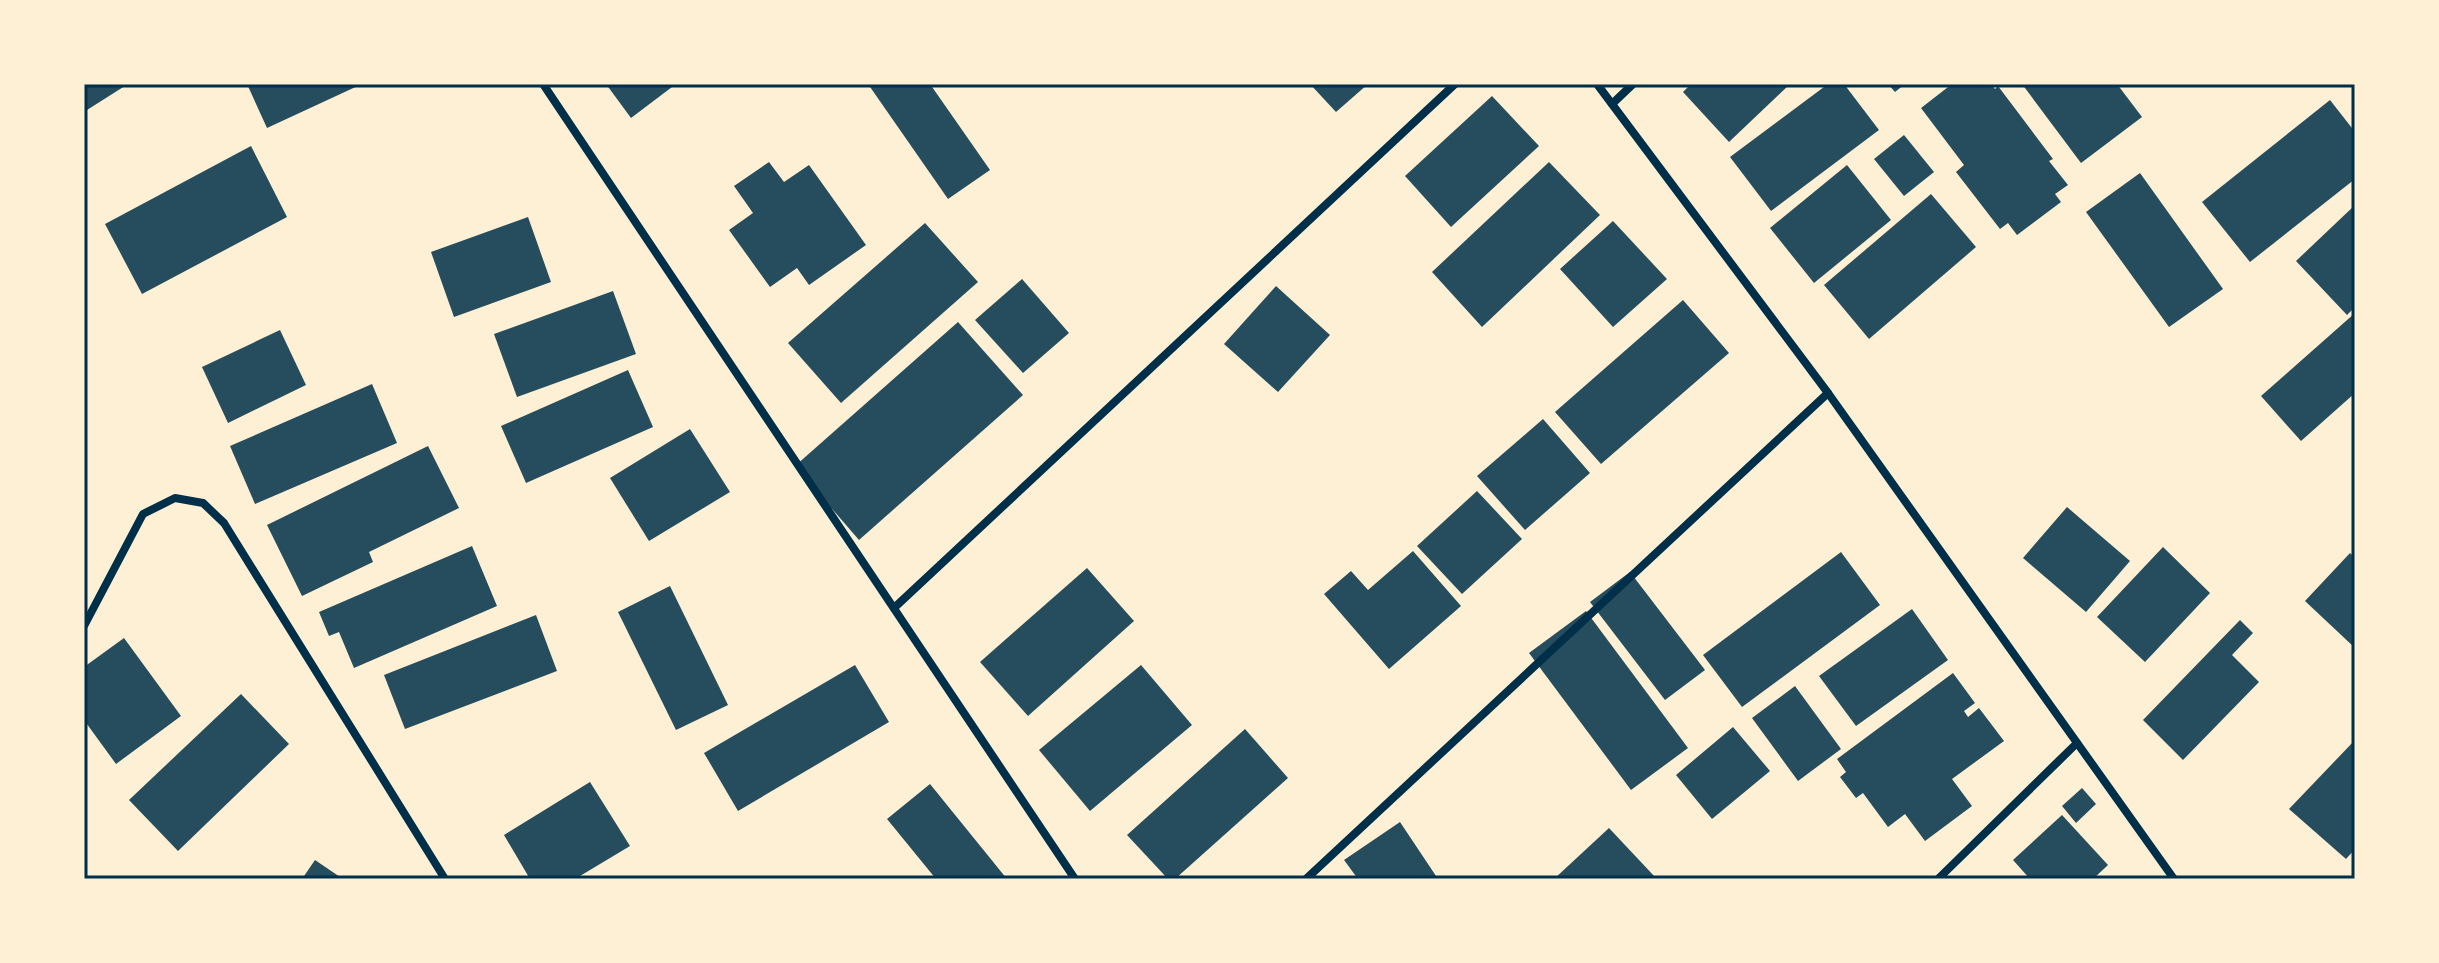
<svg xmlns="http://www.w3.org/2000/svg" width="2439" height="963" font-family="'DM Sans',sans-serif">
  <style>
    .building { fill: #264d5e }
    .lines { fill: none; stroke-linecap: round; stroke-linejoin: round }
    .minor { stroke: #003049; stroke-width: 8 }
    .neatline { fill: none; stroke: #003049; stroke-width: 3 }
  </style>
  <rect width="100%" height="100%" fill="#fdf0d5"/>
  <!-- building -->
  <g class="building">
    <polygon points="84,84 128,84 87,110 84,105"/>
    <polygon points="247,84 362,84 267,128"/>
    <polygon points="606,84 676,84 631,118"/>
    <polygon points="868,84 930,84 990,170 948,199"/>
    <polygon points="1310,84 1368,84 1336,112"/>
    <polygon points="1691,84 1790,84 1729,142 1683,92"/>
    <polygon points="1828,84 1844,84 1879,130 1771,211 1730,157"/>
    <polygon points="1888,84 1905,84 1895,92"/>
    <polygon points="1952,84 1991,84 1995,89 1998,86 2053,159 2049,161 2068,185 2055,194 2061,202 2017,235 2008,223 2000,229 1956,172 1964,165 1921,108"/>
    <polygon points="2022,84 2117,84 2142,117 2081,163"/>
    <polygon points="1492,96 1539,146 1451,227 1405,176"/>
    <polygon points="2330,100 2355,132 2355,179 2250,262 2202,202"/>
    <polygon points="1904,135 1934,172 1904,196 1874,159"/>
    <polygon points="251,146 287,217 142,294 105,224"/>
    <polygon points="769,162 784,182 809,165 866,245 809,285 797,268 770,287 729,230 753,213 734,186"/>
    <polygon points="1549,162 1600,215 1482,327 1432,272"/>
    <polygon points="1847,165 1891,220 1814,283 1770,228"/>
    <polygon points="2140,173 2223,289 2169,327 2086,212"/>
    <polygon points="1931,194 1976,247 1869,339 1824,285"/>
    <polygon points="2355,205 2355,307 2347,315 2296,261"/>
    <polygon points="528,217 551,282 454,317 431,252"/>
    <polygon points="1613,221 1667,279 1613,327 1560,269"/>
    <polygon points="925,223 978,282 841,403 788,343"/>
    <polygon points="1022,279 1069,333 1023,373 975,320"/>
    <polygon points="1276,286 1330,335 1278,392 1224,344"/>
    <polygon points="613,291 636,354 517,397 494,334"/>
    <polygon points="1683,300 1729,353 1601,464 1555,412"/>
    <polygon points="2355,313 2355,393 2301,441 2261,396"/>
    <polygon points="958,322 1023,395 859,540 795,466"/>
    <polygon points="280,330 306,385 228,423 202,367"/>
    <polygon points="628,370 653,427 526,483 501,426"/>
    <polygon points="372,384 397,443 255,504 230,446"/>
    <polygon points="1543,419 1590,473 1525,530 1477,476"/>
    <polygon points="690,429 730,492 649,541 610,478"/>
    <polygon points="428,446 459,508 369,552 373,562 302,596 267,525"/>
    <polygon points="1477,491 1522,539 1462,594 1417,546"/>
    <polygon points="2067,507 2130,561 2086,612 2023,558"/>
    <polygon points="472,546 497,606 354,668 339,632 329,636 319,612"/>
    <polygon points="2163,547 2210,593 2145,662 2097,617"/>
    <polygon points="1413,551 1461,606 1389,669 1324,594 1351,571 1368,590"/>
    <polygon points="1841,552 1880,605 1742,707 1703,655"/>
    <polygon points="2350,553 2355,558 2355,648 2305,601"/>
    <polygon points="1087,568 1134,621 1028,716 980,662"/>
    <polygon points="1630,572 1705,670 1665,700 1590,602"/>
    <polygon points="670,586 728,705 676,730 618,612"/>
    <polygon points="1912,609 1948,660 1856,726 1819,676"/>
    <polygon points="1586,611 1688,748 1631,790 1529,653"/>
    <polygon points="536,615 557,671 405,729 384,675"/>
    <polygon points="2240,620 2253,633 2232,655 2259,682 2183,760 2143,720"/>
    <polygon points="124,638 181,716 116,764 84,720 84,667"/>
    <polygon points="855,665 889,722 738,811 704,753"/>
    <polygon points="1141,665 1192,725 1090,811 1039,750"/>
    <polygon points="1953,673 1975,703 1964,711 1968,717 1979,708 2004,741 1952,779 1972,806 1925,841 1905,814 1888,827 1863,793 1856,798 1840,777 1846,772 1837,759"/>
    <polygon points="1795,686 1841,749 1798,781 1752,718"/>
    <polygon points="241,694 289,744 178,851 129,800"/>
    <polygon points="1733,727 1770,771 1712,819 1676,775"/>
    <polygon points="1245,729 1288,778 1175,879 1168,879 1127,835"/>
    <polygon points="2355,740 2355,849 2346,859 2289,809"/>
    <polygon points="590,782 630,846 575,879 530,879 504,835"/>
    <polygon points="930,784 1007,879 936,879 887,819"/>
    <polygon points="2082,788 2096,804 2076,823 2062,806"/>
    <polygon points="2062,815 2108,865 2093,879 2030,879 2013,860"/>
    <polygon points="1400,822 1438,879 1358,879 1344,860"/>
    <polygon points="1609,828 1655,877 1653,879 1554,879"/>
    <polygon points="315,860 343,879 302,879"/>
  </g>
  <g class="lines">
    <!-- minor -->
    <g class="minor">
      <polyline points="543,84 1075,879"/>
      <polyline points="1597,84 1828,393 2174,879"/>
      <polyline points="1612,104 1633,84"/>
      <polyline points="894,608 1455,84"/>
      <polyline points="84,626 143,514 175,498 203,503 224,523 445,879"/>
      <polyline points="1306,879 1828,393"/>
      <polyline points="1938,879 2077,743"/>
    </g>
  </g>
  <!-- border -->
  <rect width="2439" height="963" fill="none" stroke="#fdf0d5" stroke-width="172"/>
  <rect x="86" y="86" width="2267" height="791" class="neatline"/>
</svg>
